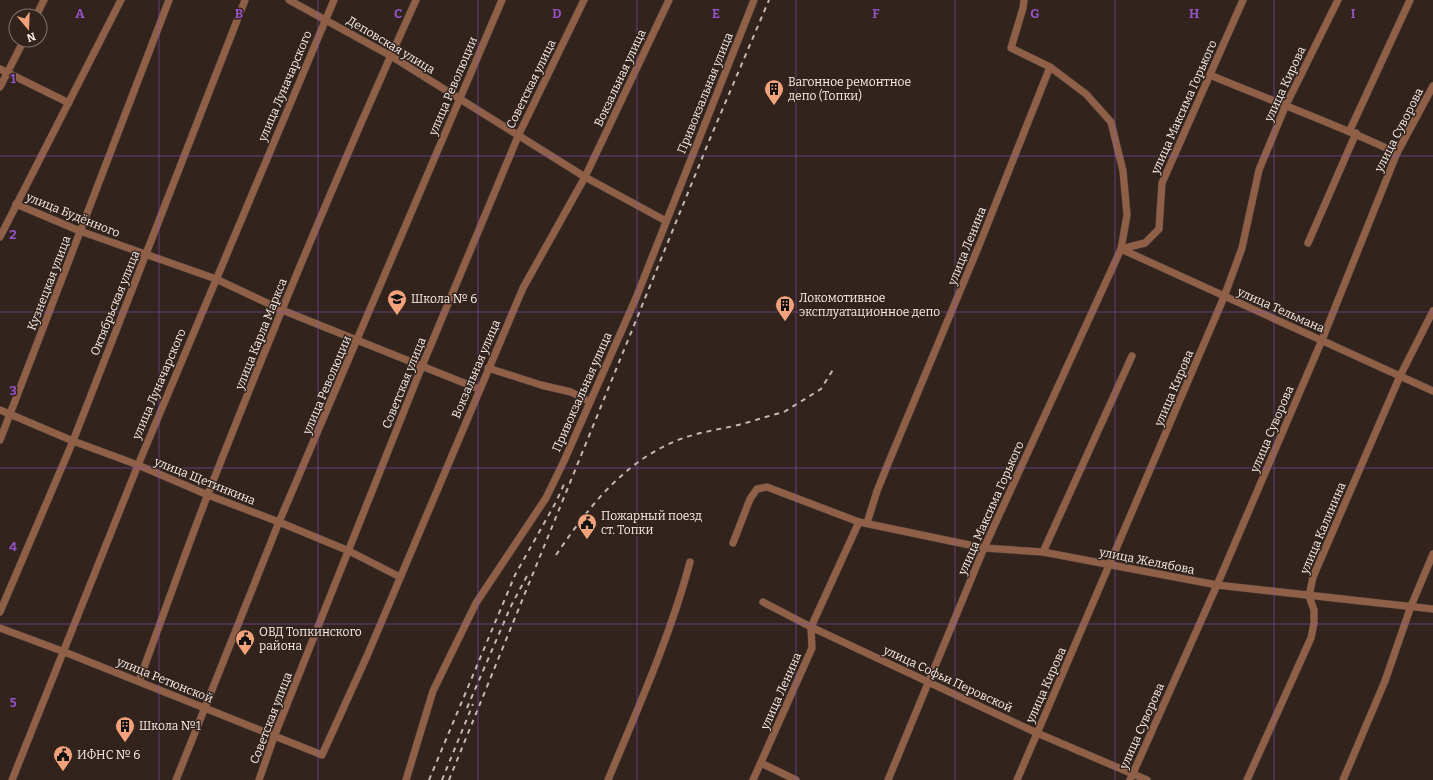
<svg xmlns="http://www.w3.org/2000/svg" width="1433" height="780" font-family="Bitter,serif">
  <style>
    .lines { fill: none; stroke-linecap: round; stroke-linejoin: round }
    .minor-casing { stroke: #4e403a; stroke-width: 8 }
    .minor { stroke: #8f5f47; stroke-width: 7 }
    .rail { stroke: #c4b9b4; stroke-width: 2; stroke-dasharray: 5 5; stroke-linecap: butt }
    .grid { fill: none; stroke: #9453c7; stroke-width: 1; stroke-opacity: 0.55 }
    .labels { text-anchor: middle; stroke-width: 3; stroke-linejoin: round; paint-order: stroke }
    .street-label { font-size: 12px; fill: #f7ede9; stroke: #32241d }
    .poi-label { font-size: 12px; fill: #f7ede9; stroke: #32241d; text-anchor: start }
    .grid-label { font-size: 13px; text-anchor: middle; font-weight: bold; fill: #9453c7; stroke: #32241d; stroke-width: 3; stroke-linejoin: round; paint-order: stroke }
  </style>
  <rect width="100%" height="100%" fill="#32241d"/>
  <g class="lines">
    <!-- minor casing -->
    <g class="minor-casing">
      <g id="minor">
        <polyline points="289,0 391,56 585,177 666,221"/>
        <polyline points="36,16 44,0"/>
        <polyline points="0,69 69,103"/>
        <path d="M1210 75C1272 101 1336 124 1397 153"/>
        <polyline points="0,87 24,40"/>
        <polyline points="1350,130 1410,0"/>
        <polyline points="16,204 80,231 216,279 282,310 479,389"/>
        <polyline points="0,237 121,0"/>
        <polyline points="1308,243 1356,133"/>
        <polyline points="1121,249 1433,391"/>
        <polyline points="1121,249 1145,243 1159,229 1162,183 1243,0"/>
        <polyline points="488,368 541,385 571,392 590,402"/>
        <polyline points="0,410 73,441 138,465 208,495 279,522 349,551 400,577"/>
        <polyline points="0,440 169,0"/>
        <polyline points="867,523 877,491 890,459 980,243 1050,67"/>
        <polyline points="733,543 750,499 757,489 767,487 859,522 984,548 1043,552 1217,585 1433,609"/>
        <polyline points="1043,552 1132,356"/>
        <polyline points="763,602 811,627 1037,733 1147,780"/>
        <polyline points="0,612 73,441 245,0"/>
        <polyline points="0,628 62,651 322,755 367,656 523,288 585,177 669,0"/>
        <path d="M139 681C162 619 184 556 208 494 273 328 342 162 416 0"/>
        <polyline points="761,763 796,780"/>
        <polyline points="12,780 138,465 334,0"/>
        <polyline points="176,780 279,522 502,0"/>
        <polyline points="259,780 274,737 422,366 519,134 584,0"/>
        <polyline points="406,780 433,691 476,603 546,498 564,461 636,298 754,0"/>
        <path d="M608 780C638 708 670 637 690 562"/>
        <polyline points="753,780 812,648 811,627 859,522"/>
        <polyline points="888,780 984,548 1121,249 1127,215 1123,171 1111,122 1086,94 1050,67 1011,48 1023,8 1024,0"/>
        <polyline points="1017,780 1224,297 1242,248 1259,170 1285,107 1338,0"/>
        <polyline points="1130,780 1217,585 1322,340 1397,153 1433,86"/>
        <polyline points="1247,780 1311,638 1314,623 1314,610 1309,596 1313,577 1400,376 1433,311"/>
        <polyline points="1343,780 1385,681 1411,606 1433,554"/>
      </g>
    </g>
    <!-- minor -->
    <use href="#minor" class="minor"/>
    <!-- rail -->
    <g class="rail">
      <path d="M556 555C588 508 623 462 678 440 696 433 715 430 734 426 751 422 767 416 784 412L821 389 834 368"/>
      <polyline points="467,708 511,606 528,574"/>
      <polyline points="429,780 515,575 556,502 565,482"/>
      <polyline points="442,780 473,704"/>
      <polyline points="449,780 709,141 769,0"/>
    </g>
  </g>
  <!-- grid -->
  <path class="grid" d="M159 0V780M318 0V780M478 0V780M637 0V780M796 0V780M955 0V780M1115 0V780M1274 0V780M0 156H1433M0 312H1433M0 468H1433M0 624H1433"/>
  <!-- icons -->
  <defs>
    <g id="building-pin" transform="scale(1)"><path d="M0 17L-7.5 6A9.5 9.5 0 1 1 7.5 6Z" fill="#f1a27b" stroke="#32241d"/><path d="M-4-6H4V6H1V3H-1V6H-4ZM-2.5-4.3h1.7v1.8h-1.7ZM.8-4.3h1.7v1.8H.8ZM-2.5-1h1.7V.8h-1.7ZM.8-1h1.7V.8H.8Z" fill="#111"/></g>
    <g id="school-pin" transform="scale(1)"><path d="M0 17L-7.5 6A9.5 9.5 0 1 1 7.5 6Z" fill="#f1a27b" stroke="#32241d"/><path d="M0-5L7-2L0 1L-7-2ZM-4 1L0 2.5L4 1V4Q0 6-4 4Z" fill="#111"/></g>
    <g id="civic-pin" transform="scale(1)"><path d="M0 17L-7.5 6A9.5 9.5 0 1 1 7.5 6Z" fill="#f1a27b" stroke="#32241d"/><path d="M-.6-6.5H3V-4.5H.6V-3L4-1V1h2V6H-6V1h2V-1L-.6-3ZM-1.2 2.5V6h2.4V2.5Z" fill="#111"/></g>
  </defs>
  <g fill-rule="evenodd">
    <use href="#building-pin" x="774" y="89"/>
    <use href="#school-pin" x="397" y="299"/>
    <use href="#building-pin" x="785" y="305"/>
    <use href="#civic-pin" x="587" y="523"/>
    <use href="#civic-pin" x="245" y="639"/>
    <use href="#building-pin" x="125" y="726"/>
    <use href="#civic-pin" x="63" y="755"/>
  </g>
  <g class="labels">
    <!-- street labels -->
    <g class="street-label">
      <text transform="translate(391 45) rotate(31)" y="4">Деповская улица</text>
      <text transform="translate(620 78) rotate(-65)" y="4">Вокзальная улица</text>
      <text transform="translate(531 84) rotate(-64)" y="4">Советская улица</text>
      <text transform="translate(1285 84) rotate(-65)" y="4">улица Кирова</text>
      <text transform="translate(285 86) rotate(-67)" y="4">улица Луначарского</text>
      <text transform="translate(453 86) rotate(-67)" y="4">улица Революции</text>
      <text transform="translate(705 93) rotate(-68)" y="4">Привокзальная улица</text>
      <text transform="translate(1184 107) rotate(-66)" y="4">улица Максима Горького</text>
      <text transform="translate(1399 130) rotate(-63)" y="4">улица Суворова</text>
      <text transform="translate(73 215) rotate(22)" y="4">улица Будённого</text>
      <text transform="translate(967 246) rotate(-68)" y="4">улица Ленина</text>
      <text transform="translate(49 283) rotate(-69)" y="4">Кузнецкая улица</text>
      <text transform="translate(115 303) rotate(-68)" y="4">Октябрьская улица</text>
      <text transform="translate(1281 310) rotate(24)" y="4">улица Тельмана</text>
      <text transform="translate(261 334) rotate(-68)" y="4">улица Карла Маркса</text>
      <text transform="translate(476 369) rotate(-67)" y="4">Вокзальная улица</text>
      <text transform="translate(404 383) rotate(-68)" y="4">Советская улица</text>
      <text transform="translate(159 384) rotate(-67)" y="4">улица Луначарского</text>
      <text transform="translate(327 385) rotate(-67)" y="4">улица Революции</text>
      <text transform="translate(1174 388) rotate(-67)" y="4">улица Кирова</text>
      <text transform="translate(582 392) rotate(-66)" y="4">Привокзальная улица</text>
      <text transform="translate(1272 429) rotate(-67)" y="4">улица Суворова</text>
      <text transform="translate(205 481) rotate(22)" y="4">улица Щетинкина</text>
      <text transform="translate(991 508) rotate(-66)" y="4">улица Максима Горького</text>
      <text transform="translate(1323 528) rotate(-67)" y="4">улица Калинина</text>
      <text transform="translate(1147 561) rotate(11)" y="4">улица Желябова</text>
      <text transform="translate(948 679) rotate(25)" y="4">улица Софьи Перовской</text>
      <text transform="translate(165 680) rotate(22)" y="4">улица Ретюнской</text>
      <text transform="translate(1046 685) rotate(-66)" y="4">улица Кирова</text>
      <text transform="translate(781 691) rotate(-66)" y="4">улица Ленина</text>
      <text transform="translate(271 718) rotate(-69)" y="4">Советская улица</text>
      <text transform="translate(1142 726) rotate(-66)" y="4">улица Суворова</text>
    </g>
    <!-- poi labels -->
    <g class="poi-label">
      <text x="788" y="86">Вагонное ремонтное<tspan x="788" dy="14">депо (Топки)</tspan></text>
      <text x="799" y="302">Локомотивное<tspan x="799" dy="14">эксплуатационное депо</tspan></text>
      <text x="411" y="303">Школа № 6</text>
      <text x="601" y="520">Пожарный поезд<tspan x="601" dy="14">ст. Топки</tspan></text>
      <text x="259" y="636">ОВД Топкинского<tspan x="259" dy="14">района</tspan></text>
      <text x="139" y="730">Школа №1</text>
      <text x="77" y="759">ИФНС № 6</text>
    </g>
  </g>
  <g class="grid-label">
    <text x="80" y="18">A</text>
    <text x="239" y="18">B</text>
    <text x="398" y="18">C</text>
    <text x="557" y="18">D</text>
    <text x="716" y="18">E</text>
    <text x="876" y="18">F</text>
    <text x="1035" y="18">G</text>
    <text x="1194" y="18">H</text>
    <text x="1353" y="18">I</text>
    <text x="13" y="83">1</text>
    <text x="13" y="239">2</text>
    <text x="13" y="395">3</text>
    <text x="13" y="551">4</text>
    <text x="13" y="707">5</text>
  </g>
  <!-- north arrow -->
  <g transform="translate(28 28) rotate(161)"><circle r="19" fill="#32241d" stroke="#81746f"/>
  <path d="M0-3L7 15L0 10L-7 15Z" fill="#f1a27b"/>
  <text y="-6" font-size="11" font-weight="bold" text-anchor="middle" fill="#f7ede9">N</text>
  </g>
</svg>
